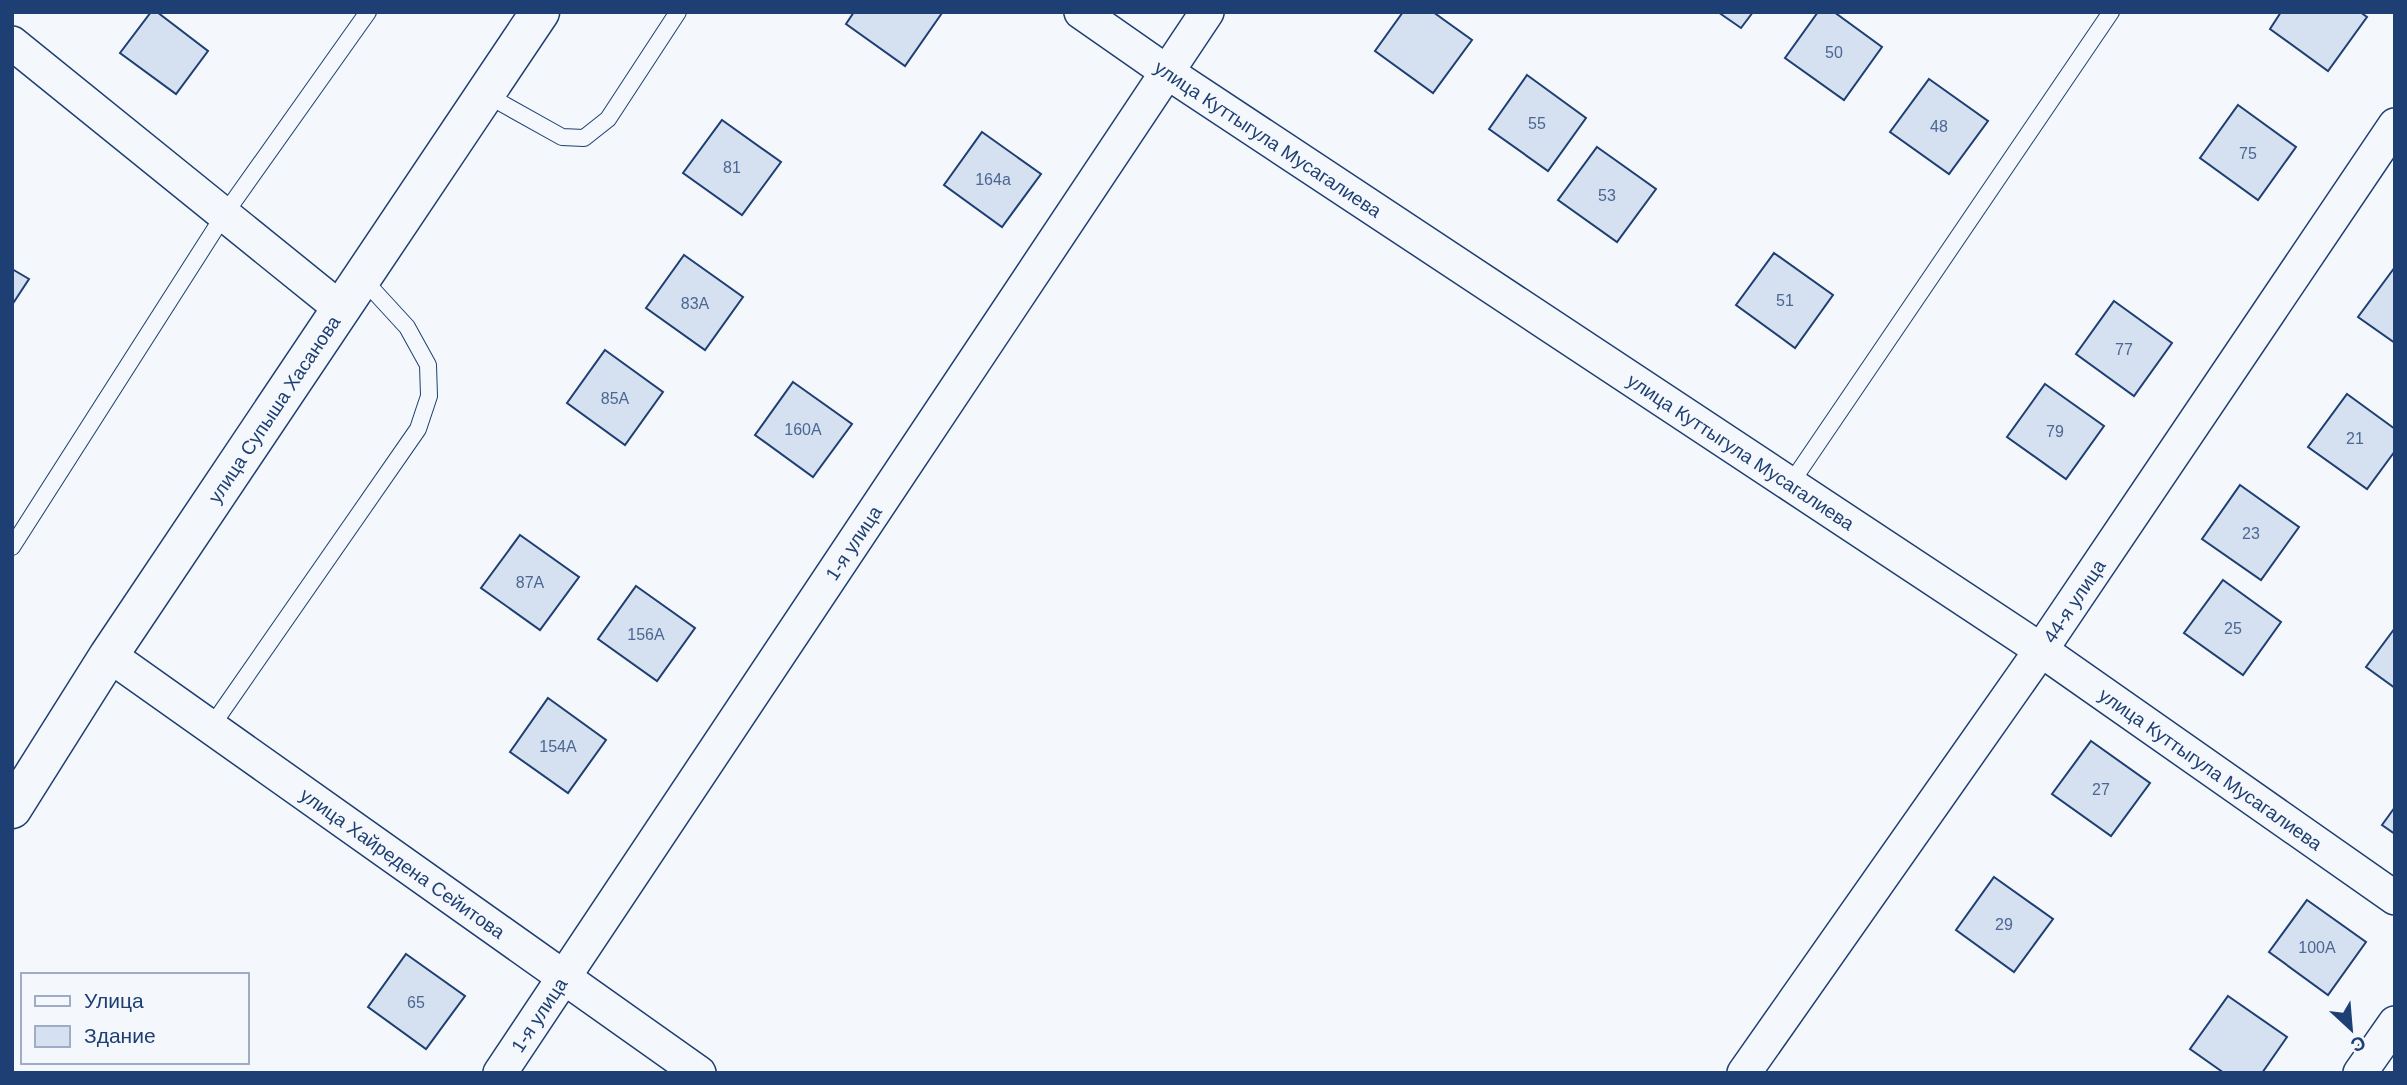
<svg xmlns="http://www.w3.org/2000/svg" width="2407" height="1085" font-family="Helvetica,sans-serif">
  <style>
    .building { fill: #d5e0f0; stroke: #1d3f73; stroke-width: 2 }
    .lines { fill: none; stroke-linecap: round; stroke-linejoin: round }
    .service-casing { stroke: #1d3f73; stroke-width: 18 }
    .minor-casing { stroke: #1d3f73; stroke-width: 36 }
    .tertiary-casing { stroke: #1d3f73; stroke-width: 41 }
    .service { stroke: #f4f7fb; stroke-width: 16 }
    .minor { stroke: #f4f7fb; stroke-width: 33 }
    .tertiary { stroke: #f4f7fb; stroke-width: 38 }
    .labels { text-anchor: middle; stroke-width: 5; stroke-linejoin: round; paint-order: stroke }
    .number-label { font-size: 16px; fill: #4b6792 }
    .street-label { font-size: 19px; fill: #1d3f73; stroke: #f4f7fb }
  </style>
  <rect width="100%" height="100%" fill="#f4f7fb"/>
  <!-- building -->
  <g class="building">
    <polygon points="151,12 157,12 208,51 176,94 120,53"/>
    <polygon points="854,12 942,12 942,13 905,66 846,24"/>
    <polygon points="1403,12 1433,12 1472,40 1433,93 1375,51"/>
    <polygon points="1718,12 1753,12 1741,28"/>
    <polygon points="1818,12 1834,12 1882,47 1844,100 1785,58"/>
    <polygon points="2281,12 2360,12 2367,17 2328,71 2270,29"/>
    <polygon points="1527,75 1586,118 1548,171 1489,129"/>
    <polygon points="1929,79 1988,121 1949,174 1890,132"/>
    <polygon points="2238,105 2296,147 2258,200 2200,158"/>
    <polygon points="722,120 781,162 742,215 683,173"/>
    <polygon points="982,132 1041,174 1002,227 944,185"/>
    <polygon points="1597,147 1656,189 1617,242 1558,200"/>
    <polygon points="1774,253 1833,295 1795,348 1736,305"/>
    <polygon points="684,255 743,297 705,350 646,308"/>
    <polygon points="2395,267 2395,343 2358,317"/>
    <polygon points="12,269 29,279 12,305"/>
    <polygon points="2114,301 2172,343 2134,396 2076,354"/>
    <polygon points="605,350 663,392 625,445 567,403"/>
    <polygon points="793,382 852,424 813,477 755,435"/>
    <polygon points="2045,384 2104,426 2066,479 2007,437"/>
    <polygon points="2347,394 2395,429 2395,451 2367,489 2308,447"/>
    <polygon points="2240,485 2299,527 2261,580 2202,539"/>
    <polygon points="520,535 579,577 540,630 481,588"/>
    <polygon points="2223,580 2281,622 2243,675 2184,633"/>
    <polygon points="636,586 695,628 657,681 598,639"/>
    <polygon points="2395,628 2395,688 2366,667"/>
    <polygon points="548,698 606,740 568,793 510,752"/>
    <polygon points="2091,741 2150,783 2111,836 2052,794"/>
    <polygon points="2395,807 2395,834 2382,825"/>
    <polygon points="1994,877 2053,919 2014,972 1956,930"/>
    <polygon points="2307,900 2366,942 2328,995 2269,952"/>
    <polygon points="406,954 465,996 426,1049 368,1007"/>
    <polygon points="2228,996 2287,1037 2262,1073 2224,1073 2190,1049"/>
  </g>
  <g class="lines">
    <!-- service casing -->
    <g class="service-casing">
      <g id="service">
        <polyline points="485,94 562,137 584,138 608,119 678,12"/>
        <polyline points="1791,483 2111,12"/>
        <polyline points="12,547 224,215 368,12"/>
        <polyline points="211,727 418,429 429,396 428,365 407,327 362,278"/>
      </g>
    </g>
    <!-- minor casing -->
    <g class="minor-casing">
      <g id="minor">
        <path id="s1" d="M1081 12 1167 72 2041 650 2395 898"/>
        <polyline points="12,43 341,309"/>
        <path id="s2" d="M109 655 699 1073"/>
        <path id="s3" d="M500 1073 1207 12"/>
        <path id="s4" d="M1744 1073 2041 650 2395 125"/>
        <polyline points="2360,1073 2395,1023"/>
      </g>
    </g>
    <!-- tertiary casing -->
    <g class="tertiary-casing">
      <g id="tertiary">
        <path id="s5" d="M12 809 109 655 540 12"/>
      </g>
    </g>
    <!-- service -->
    <use href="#service" class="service"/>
    <!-- minor -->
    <use href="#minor" class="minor"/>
    <!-- tertiary -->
    <use href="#tertiary" class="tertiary"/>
  </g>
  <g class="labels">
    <!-- number labels -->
    <g class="number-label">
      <text x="1834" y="58">50</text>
      <text x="1537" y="129">55</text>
      <text x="1939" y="132">48</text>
      <text x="2248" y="159">75</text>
      <text x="732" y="173">81</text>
      <text x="993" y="185">164а</text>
      <text x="1607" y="201">53</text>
      <text x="1785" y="306">51</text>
      <text x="695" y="309">83А</text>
      <text x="2124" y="355">77</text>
      <text x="615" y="404">85А</text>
      <text x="803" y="435">160А</text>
      <text x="2055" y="437">79</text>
      <text x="2355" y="444">21</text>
      <text x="2251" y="539">23</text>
      <text x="530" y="588">87А</text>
      <text x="2233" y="634">25</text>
      <text x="646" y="640">156А</text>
      <text x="558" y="752">154А</text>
      <text x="2101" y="795">27</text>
      <text x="2004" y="930">29</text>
      <text x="2317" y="953">100А</text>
      <text x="416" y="1008">65</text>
    </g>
    <!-- street labels -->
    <g class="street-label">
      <text dy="7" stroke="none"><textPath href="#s1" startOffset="226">улица Куттыгула Мусагалиева</textPath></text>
      <text dy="7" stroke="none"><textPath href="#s5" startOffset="478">улица Супыша Хасанова</textPath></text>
      <text dy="7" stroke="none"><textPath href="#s1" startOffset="793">улица Куттыгула Мусагалиева</textPath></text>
      <text dy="7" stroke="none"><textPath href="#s3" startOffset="637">1-я улица</textPath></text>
      <text dy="7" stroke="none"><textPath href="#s4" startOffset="576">44-я улица</textPath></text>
      <text dy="7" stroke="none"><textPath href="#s1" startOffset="1360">улица Куттыгула Мусагалиева</textPath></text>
      <text dy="7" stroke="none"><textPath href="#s2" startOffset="360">улица Хайредена Сейитова</textPath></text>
      <text dy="7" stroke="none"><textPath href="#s3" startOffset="70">1-я улица</textPath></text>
    </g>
  </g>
  <!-- border -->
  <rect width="2407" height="1085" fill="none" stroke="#1d3f73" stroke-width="28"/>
  <!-- legend -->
  <rect x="21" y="973" width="228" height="91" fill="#f4f7fb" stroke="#9eadc5" stroke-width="2"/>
  <rect x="35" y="996" width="35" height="10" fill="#f4f7fb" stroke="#9eadc5" stroke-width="2"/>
  <text x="84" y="1008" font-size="21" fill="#1d3f73">Улица</text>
  <rect x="35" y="1026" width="35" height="21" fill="#d5e0f0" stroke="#9eadc5" stroke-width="2"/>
  <text x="84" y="1043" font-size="21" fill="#1d3f73">Здание</text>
  <!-- north arrow -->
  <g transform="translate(2351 1029) rotate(154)" stroke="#f4f7fb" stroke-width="5" paint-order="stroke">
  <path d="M0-5L12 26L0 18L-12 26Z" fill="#1d3f73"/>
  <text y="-10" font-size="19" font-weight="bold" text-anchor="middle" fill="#1d3f73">С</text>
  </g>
</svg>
